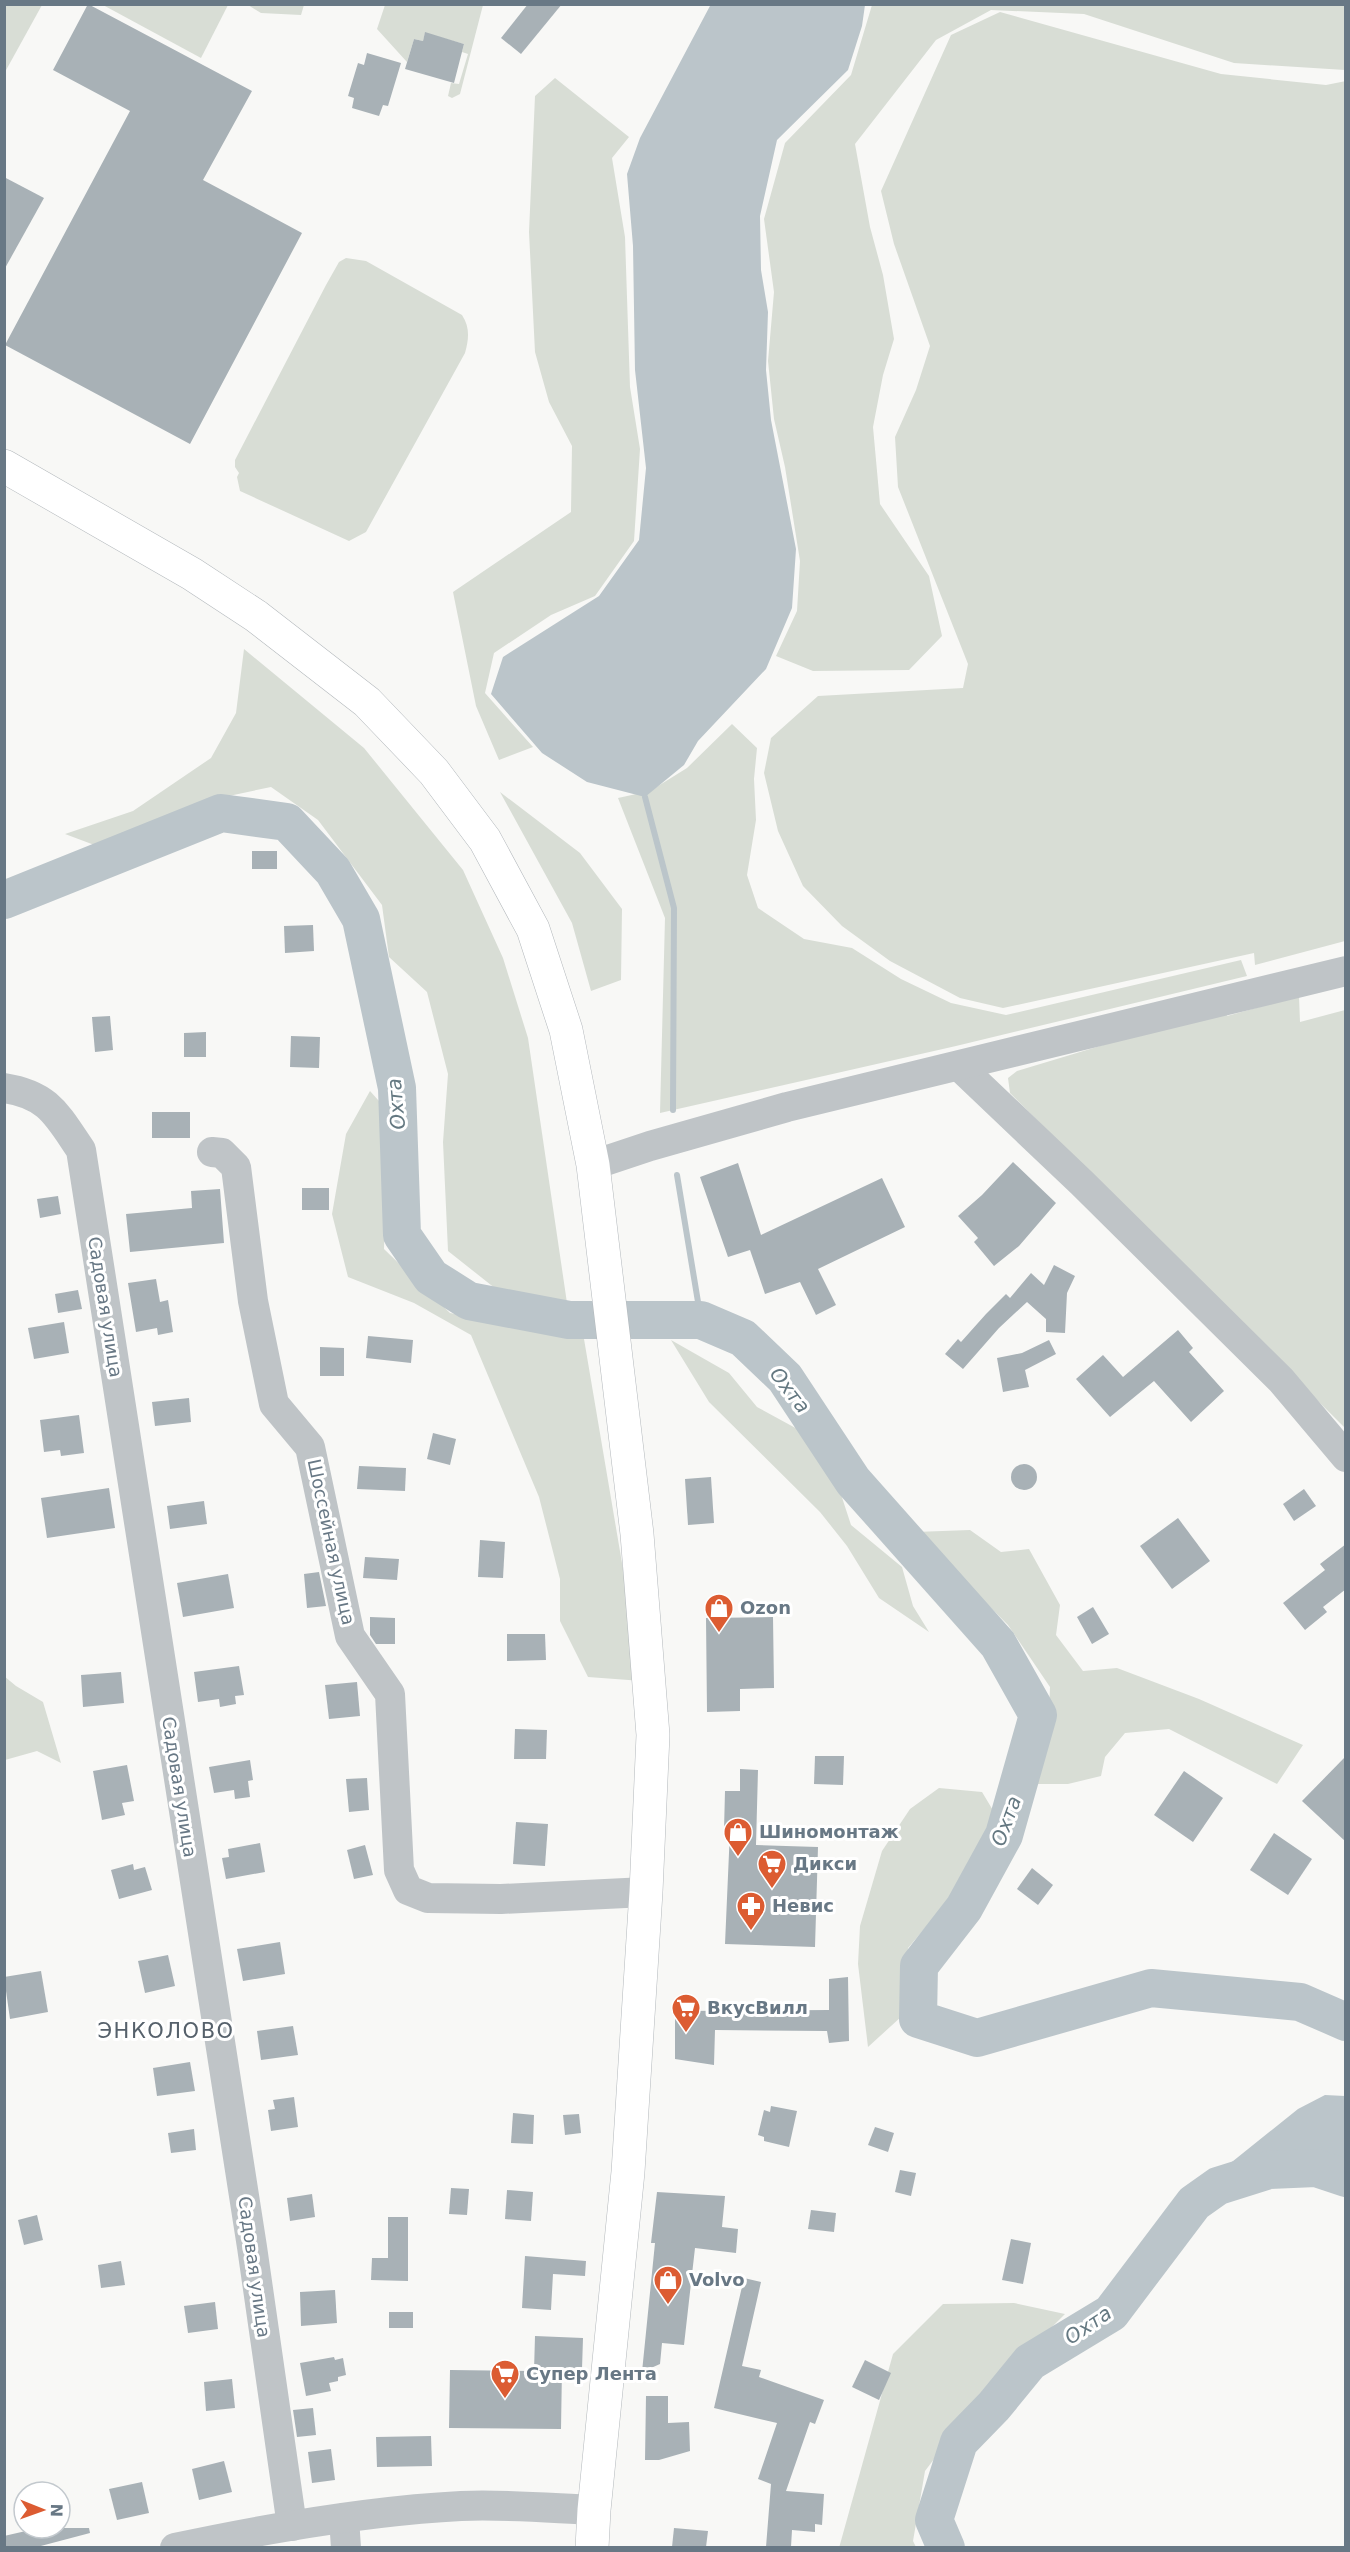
<svg xmlns="http://www.w3.org/2000/svg" width="1350" height="2552" font-family="'DejaVu Sans',sans-serif">
  <style>
    .green { fill: #d8ddd5 }
    .water { fill: #bbc5ca }
    .lines { fill: none; stroke-linecap: round; stroke-linejoin: round }
    .stream { stroke: #bbc5ca; stroke-width: 6 }
    .river { stroke: #bbc5ca; stroke-width: 38 }
    .building { fill: #a8b1b6 }
    .major-casing { stroke: #b3b8bc; stroke-width: 34 }
    .minor { stroke: #bfc4c7; stroke-width: 30 }
    .major { stroke: #fff; stroke-width: 33 }
    .labels { text-anchor: middle; stroke-width: 6; stroke-linejoin: round; paint-order: stroke }
    .street-label { font-size: 18px; fill: #687885; stroke: #fff }
    .poi-label { font-size: 18px; font-weight: bold; fill: #687885; stroke: #fff; text-anchor: start }
    .water-label { font-size: 20px; font-style: italic; fill: #647881; stroke: #fff }
    .quarter-label { font-size: 21px; letter-spacing: 1.5px; fill: #56616b; stroke: #fff }
  </style>
  <rect width="100%" height="100%" fill="#f8f8f6"/>
  <!-- green -->
  <g class="green">
    <polygon points="5,4 42,5 5,72 4,5"/>
    <polygon points="103,5 228,4 228,5 201,58"/>
    <polygon points="248,5 304,5 301,15 261,13"/>
    <polygon points="385,5 483,5 460,94 452,98 448,96 451,83 459,84 468,54 462,52 464,44 425,33 423,41 414,39 407,62 377,29"/>
    <polygon points="872,5 1345,5 1345,70 1234,63 1084,14 991,10 936,40 855,144 870,227 883,275 894,339 883,375 873,427 880,504 929,576 942,636 909,670 813,671 776,656 797,611 800,561 785,467 774,419 768,361 774,292 764,219 785,143 851,75"/>
    <polygon points="1000,12 1221,74 1326,85 1346,81 1345,941 1255,965 1254,953 1003,1008 960,998 890,961 842,926 803,886 778,831 764,773 771,738 818,696 963,688 968,664 898,487 895,437 916,390 930,346 894,244 881,191 951,35"/>
    <polygon points="555,78 629,137 612,158 625,237 630,387 640,449 634,541 595,596 551,615 494,653 485,693 533,747 499,760 476,706 453,592 571,512 572,446 549,402 535,352 529,232 535,96"/>
    <path d="M346 258 366 261 462 315C470 327 469 339 465 353L366 532 349 541 240 491 237 477 239 473 235 467V460L326 285 339 262Z"/>
    <polygon points="244,649 364,748 463,870 503,958 528,1038 567,1303 496,1289 448,1251 443,1142 448,1074 427,992 389,957 382,905 318,820 271,787 210,800 181,822 133,835 105,849 65,834 133,811 211,758 236,713"/>
    <polygon points="732,724 757,748 754,779 756,820 747,875 758,908 804,939 852,948 901,979 951,1003 1006,1015 1241,960 1247,976 956,1046 660,1113 665,918 618,798 650,791 687,768"/>
    <polygon points="500,792 580,853 622,909 621,980 591,991 572,923"/>
    <polygon points="1299,996 1300,1022 1345,1010 1345,1428 1010,1093 1008,1078 1017,1071 1226,1008 1227,1016"/>
    <polygon points="370,1091 387,1110 384,1249 450,1313 584,1339 642,1681 588,1677 560,1621 560,1579 539,1497 471,1335 414,1303 348,1277 332,1214 346,1134"/>
    <polygon points="671,1340 729,1373 757,1407 801,1431 835,1476 851,1525 902,1567 913,1606 929,1632 879,1598 847,1546 820,1512 709,1402"/>
    <polygon points="970,1530 1001,1552 1029,1549 1060,1605 1056,1635 1083,1671 1117,1668 1199,1699 1303,1745 1277,1784 1169,1729 1125,1733 1105,1757 1101,1776 1068,1784 1033,1784 1048,1741 1050,1687 1008,1625 915,1532"/>
    <polygon points="4,1676 16,1686 43,1702 61,1763 37,1751 5,1760"/>
    <polygon points="939,1788 982,1792 997,1817 969,1876 908,1948 902,2016 868,2047 858,1964 860,1926 882,1851 910,1809"/>
    <polygon points="1014,2303 1065,2314 1027,2352 1018,2370 975,2405 925,2471 913,2541 916,2547 839,2548 893,2354 943,2304"/>
  </g>
  <!-- water -->
  <g class="water">
    <polygon points="711,4 865,5 862,26 848,70 777,140 760,216 761,270 768,312 766,370 771,420 796,549 792,608 766,669 698,741 684,765 645,797 587,782 542,753 491,694 503,657 599,596 639,540 646,468 635,370 633,246 627,174 640,138"/>
    <path d="M1325 2095 1345 2096V2198C1334 2188 1318 2180 1303 2178 1287 2175 1224 2194 1206 2201L1202 2186 1298 2109Z"/>
  </g>
  <g class="lines">
    <!-- stream -->
    <g class="stream">
      <polyline points="645,797 674,908 673,1110"/>
      <polyline points="677,1175 701,1320"/>
    </g>
    <!-- river -->
    <g class="river">
      <polyline points="4,900 221,813 287,822 333,871 361,919 397,1088 402,1235 431,1277 469,1301 569,1320 701,1320 743,1338 785,1378 853,1481 998,1644 1038,1715 1004,1835 964,1908 919,1966 918,2019 977,2038 1151,1988 1300,2002 1346,2022"/>
      <polyline points="946,2548 934,2520 959,2442 994,2406 1030,2362 1111,2313 1194,2203 1218,2186 1269,2170 1316,2168 1346,2178"/>
    </g>
  </g>
  <!-- building -->
  <g class="building">
    <polygon points="88,4 252,91 203,180 302,233 190,444 5,345 130,111 53,70"/>
    <polygon points="528,4 562,4 521,54 501,38"/>
    <polygon points="425,32 464,44 454,83 405,69 414,39 423,41"/>
    <polygon points="367,53 401,63 388,106 383,105 379,116 352,108 354,98 348,96 358,63 364,65"/>
    <polygon points="4,177 44,198 4,270"/>
    <rect x="252" y="851" width="25" height="18"/>
    <polygon points="313,925 314,951 285,953 284,926"/>
    <polygon points="110,1016 113,1050 95,1052 92,1017"/>
    <polygon points="206,1032 206,1057 184,1057 184,1033"/>
    <polygon points="291,1036 320,1037 319,1068 290,1067"/>
    <rect x="152" y="1112" width="38" height="26"/>
    <polygon points="1013,1162 1056,1203 1019,1246 994,1266 974,1242 978,1238 958,1216 982,1195"/>
    <polygon points="738,1163 761,1235 882,1178 905,1227 818,1269 836,1305 816,1315 800,1282 765,1294 750,1250 728,1257 700,1177"/>
    <rect x="302" y="1188" width="27" height="22"/>
    <polygon points="220,1189 224,1243 130,1252 126,1214 192,1208 191,1191"/>
    <polygon points="58,1196 61,1214 40,1218 37,1199"/>
    <polygon points="1054,1265 1075,1276 1067,1293 1065,1333 1046,1332 1046,1319 1027,1302 999,1328 963,1369 945,1354 958,1339 961,1342 986,1314 1006,1294 1010,1298 1031,1273 1044,1285"/>
    <polygon points="156,1279 160,1302 168,1300 173,1332 158,1335 157,1328 136,1332 128,1283"/>
    <polygon points="78,1290 82,1309 58,1313 55,1294"/>
    <polygon points="64,1322 69,1353 34,1359 28,1328"/>
    <polygon points="1178,1330 1193,1348 1189,1352 1224,1391 1191,1422 1154,1381 1110,1417 1076,1379 1103,1355 1123,1377"/>
    <polygon points="368,1336 413,1340 411,1363 366,1358"/>
    <polygon points="1049,1340 1056,1354 1025,1370 1029,1387 1003,1392 997,1358 1022,1353"/>
    <polygon points="320,1347 344,1348 344,1376 320,1376"/>
    <polygon points="189,1398 191,1422 155,1426 152,1402"/>
    <polygon points="79,1415 84,1453 61,1456 60,1450 44,1452 40,1420"/>
    <polygon points="433,1433 456,1439 450,1465 427,1459"/>
    <circle cx="1024" cy="1477" r="13"/>
    <polygon points="359,1466 406,1468 405,1491 357,1489"/>
    <polygon points="711,1477 714,1523 688,1525 685,1479"/>
    <polygon points="109,1488 115,1528 47,1538 41,1498"/>
    <polygon points="1304,1489 1316,1506 1294,1521 1283,1504"/>
    <polygon points="204,1501 207,1524 170,1529 167,1506"/>
    <polygon points="1178,1518 1210,1561 1172,1589 1140,1546"/>
    <polygon points="480,1540 505,1542 503,1578 478,1577"/>
    <polygon points="1346,1544 1346,1589 1323,1607 1327,1612 1305,1630 1283,1603 1325,1570 1320,1564"/>
    <polygon points="365,1557 399,1559 397,1580 363,1578"/>
    <polygon points="319,1572 326,1606 307,1608 304,1574"/>
    <polygon points="228,1574 234,1608 183,1617 177,1583"/>
    <polygon points="1093,1607 1109,1634 1092,1644 1077,1617"/>
    <polygon points="370,1617 395,1618 395,1644 376,1644 370,1635"/>
    <polygon points="773,1617 774,1688 740,1689 740,1711 707,1712 706,1618"/>
    <polygon points="507,1634 545,1634 546,1660 507,1661"/>
    <polygon points="239,1666 244,1695 235,1696 236,1704 220,1707 219,1699 198,1702 194,1672"/>
    <polygon points="121,1672 124,1703 83,1707 81,1675"/>
    <polygon points="357,1682 360,1716 329,1719 325,1685"/>
    <polygon points="515,1729 547,1730 546,1759 514,1759"/>
    <polygon points="815,1756 844,1756 843,1785 814,1784"/>
    <polygon points="1346,1756 1346,1842 1302,1801"/>
    <polygon points="250,1760 253,1780 248,1781 250,1797 235,1799 234,1790 214,1793 209,1767"/>
    <polygon points="127,1765 134,1801 122,1803 125,1815 102,1820 93,1771"/>
    <polygon points="740,1769 758,1770 756,1845 818,1847 815,1947 725,1944 730,1830 724,1830 725,1791 740,1791"/>
    <polygon points="1184,1771 1223,1798 1193,1842 1154,1815"/>
    <polygon points="367,1778 369,1810 349,1812 346,1779"/>
    <polygon points="516,1822 548,1824 545,1866 513,1864"/>
    <polygon points="1274,1833 1312,1859 1288,1895 1250,1870"/>
    <polygon points="260,1843 265,1872 226,1879 222,1858 229,1857 228,1849"/>
    <polygon points="365,1845 373,1875 354,1879 347,1850"/>
    <polygon points="133,1864 134,1870 145,1867 152,1890 119,1899 111,1870"/>
    <polygon points="1032,1868 1053,1885 1038,1905 1017,1889"/>
    <polygon points="280,1942 285,1974 243,1981 237,1949"/>
    <polygon points="168,1955 175,1986 145,1993 138,1961"/>
    <polygon points="41,1971 48,2012 10,2019 4,1977"/>
    <polygon points="848,1977 849,2041 829,2043 827,2031 715,2030 714,2065 675,2059 675,2011 829,2010 829,1979"/>
    <polygon points="293,2026 298,2055 261,2060 257,2031"/>
    <polygon points="190,2062 195,2091 157,2096 153,2068"/>
    <polygon points="294,2097 298,2127 271,2131 268,2110 275,2109 273,2100"/>
    <polygon points="771,2106 797,2111 789,2147 764,2141 764,2137 758,2135 764,2110 770,2112"/>
    <polygon points="513,2113 534,2115 533,2144 511,2143"/>
    <polygon points="579,2114 581,2133 565,2135 563,2115"/>
    <polygon points="875,2127 894,2133 888,2152 868,2145"/>
    <polygon points="194,2129 196,2150 171,2153 168,2133"/>
    <polygon points="900,2170 916,2173 911,2196 895,2192"/>
    <polygon points="451,2188 469,2189 467,2215 449,2214"/>
    <polygon points="507,2190 533,2192 531,2221 505,2219"/>
    <polygon points="657,2192 725,2196 722,2227 738,2229 736,2253 695,2248 684,2345 662,2343 660,2364 642,2372 655,2243 651,2243"/>
    <polygon points="312,2194 315,2217 290,2221 287,2198"/>
    <polygon points="811,2210 836,2213 834,2232 808,2229"/>
    <polygon points="37,2215 43,2240 24,2245 18,2220"/>
    <polygon points="388,2217 408,2217 408,2281 371,2280 372,2258 388,2258"/>
    <polygon points="1011,2239 1031,2243 1023,2284 1002,2280"/>
    <polygon points="525,2256 586,2261 585,2276 553,2274 551,2310 522,2308"/>
    <polygon points="121,2261 125,2285 101,2288 98,2265"/>
    <polygon points="744,2278 761,2282 742,2366 761,2370 759,2377 824,2400 815,2424 810,2422 786,2491 824,2494 822,2525 815,2524 815,2532 792,2530 791,2547 766,2547 771,2484 758,2479 777,2423 714,2408"/>
    <polygon points="335,2290 337,2323 301,2326 300,2292"/>
    <polygon points="215,2302 218,2329 188,2333 184,2306"/>
    <rect x="389" y="2312" width="24" height="16"/>
    <polygon points="535,2336 583,2338 582,2369 562,2368 561,2429 449,2428 450,2370 534,2371"/>
    <polygon points="334,2357 335,2360 343,2358 346,2375 338,2377 338,2381 329,2383 331,2391 306,2396 300,2363"/>
    <polygon points="865,2360 891,2373 879,2400 852,2387"/>
    <polygon points="232,2379 235,2408 206,2411 204,2382"/>
    <polygon points="646,2396 668,2396 668,2423 689,2422 690,2451 659,2460 645,2460"/>
    <polygon points="313,2408 316,2435 297,2437 293,2410"/>
    <polygon points="431,2436 432,2466 377,2467 376,2437"/>
    <polygon points="331,2449 335,2480 312,2483 308,2452"/>
    <polygon points="224,2461 232,2492 199,2500 192,2469"/>
    <polygon points="142,2482 149,2513 117,2520 109,2489"/>
    <polygon points="39,2528 89,2528 90,2533 37,2547 4,2547 4,2536"/>
    <polygon points="674,2528 708,2531 706,2547 672,2547"/>
  </g>
  <g class="lines">
    <!-- major casing -->
    <g class="major-casing">
      <polyline id="major" points="4,466 192,574 256,616 367,702 434,772 485,840 533,929 566,1030 593,1165 637,1534 653,1735 646,1892 628,2172 594,2510 592,2548"/>
    </g>
    <!-- minor -->
    <g class="minor">
      <polyline points="959,1066 1082,1183 1281,1380 1346,1457"/>
      <path d="M4 1088C49 1095 57 1115 81 1150L252 2247 292 2526"/>
      <polyline points="212,1152 222,1153 236,1167 253,1301 274,1404 310,1447 350,1636 390,1694 399,1870 408,1890 428,1898 501,1899 646,1892"/>
      <polyline points="593,1165 650,1146 787,1107 1346,971"/>
      <polyline points="344,2518 346,2548"/>
      <path d="M175 2548C269 2528 365 2511 461 2506 505 2504 549 2508 594 2510"/>
    </g>
    <!-- major -->
    <use href="#major" class="major"/>
  </g>
  <!-- icons -->
  <defs>
    <g id="shop-pin" transform="scale(1.5)"><path d="M0 17L-7.5 6A9.5 9.5 0 1 1 7.5 6Z" fill="#dc5c32" stroke="#fff"/><path d="M-5-2.5h2.3a2.7 3.5 0 0 1 5.4 0H5L5.5 6h-11ZM-1.5-2.5h3a1.5 2.3 0 0 0-3 0Z" fill="#fff"/></g>
    <g id="supermarket-pin" transform="scale(1.5)"><path d="M0 17L-7.5 6A9.5 9.5 0 1 1 7.5 6Z" fill="#dc5c32" stroke="#fff"/><path d="M-6-5.5h2.5l.6 2H6L4.5 2H-2.5L-4.4-4H-6ZM-1.5 3.2a1.3 1.3 0 1 0 .1 0ZM3 3.2a1.3 1.3 0 1 0 .1 0Z" fill="#fff"/></g>
    <g id="pharmacy-pin" transform="scale(1.5)"><path d="M0 17L-7.5 6A9.5 9.5 0 1 1 7.5 6Z" fill="#dc5c32" stroke="#fff"/><path d="M-2-6h4v4h4v4h-4v4h-4v-4h-4v-4h4Z" fill="#fff"/></g>
  </defs>
  <g fill-rule="evenodd">
    <use href="#shop-pin" x="719" y="1608"/>
    <use href="#shop-pin" x="738" y="1832"/>
    <use href="#supermarket-pin" x="772" y="1864"/>
    <use href="#pharmacy-pin" x="751" y="1906"/>
    <use href="#supermarket-pin" x="686" y="2008"/>
    <use href="#shop-pin" x="668" y="2280"/>
    <use href="#supermarket-pin" x="505" y="2374"/>
  </g>
  <g class="labels">
    <!-- street labels -->
    <g class="street-label">
      <text transform="translate(105 1307) rotate(81)" y="6">Садовая улица</text>
      <text transform="translate(331 1542) rotate(78)" y="6">Шоссейная улица</text>
      <text transform="translate(179 1787) rotate(81)" y="6">Садовая улица</text>
      <text transform="translate(254 2267) rotate(82)" y="6">Садовая улица</text>
    </g>
    <!-- poi labels -->
    <g class="poi-label">
      <text x="740" y="1614">Ozon</text>
      <text x="759" y="1838">Шиномонтаж</text>
      <text x="793" y="1870">Дикси</text>
      <text x="772" y="1912">Невис</text>
      <text x="707" y="2014">ВкусВилл</text>
      <text x="689" y="2286">Volvo</text>
      <text x="526" y="2380">Супер Лента</text>
    </g>
    <!-- water labels -->
    <g class="water-label">
      <text transform="translate(396 1104) rotate(-95)" y="7">Охта</text>
      <text transform="translate(790 1390) rotate(52)" y="7">Охта</text>
      <text transform="translate(1006 1821) rotate(-70)" y="7">Охта</text>
      <text transform="translate(1088 2325) rotate(-34)" y="7">Охта</text>
    </g>
    <!-- quarter labels -->
    <g class="quarter-label">
      <text x="166" y="2038">ЭНКОЛОВО</text>
    </g>
  </g>
  <!-- border -->
  <rect width="1350" height="2552" fill="none" stroke="#687885" stroke-width="12"/>
  <!-- north arrow -->
  <g transform="translate(42 2510) rotate(91)"><circle r="28" fill="#ffffff" stroke="#c3c9ce" stroke-width="1.5"/>
  <path d="M0-4.5L10 22L0 15L-10 22Z" fill="#dc5c32"/>
  <text y="-9" font-size="16" font-weight="bold" text-anchor="middle" fill="#687885">N</text>
  </g>
</svg>
